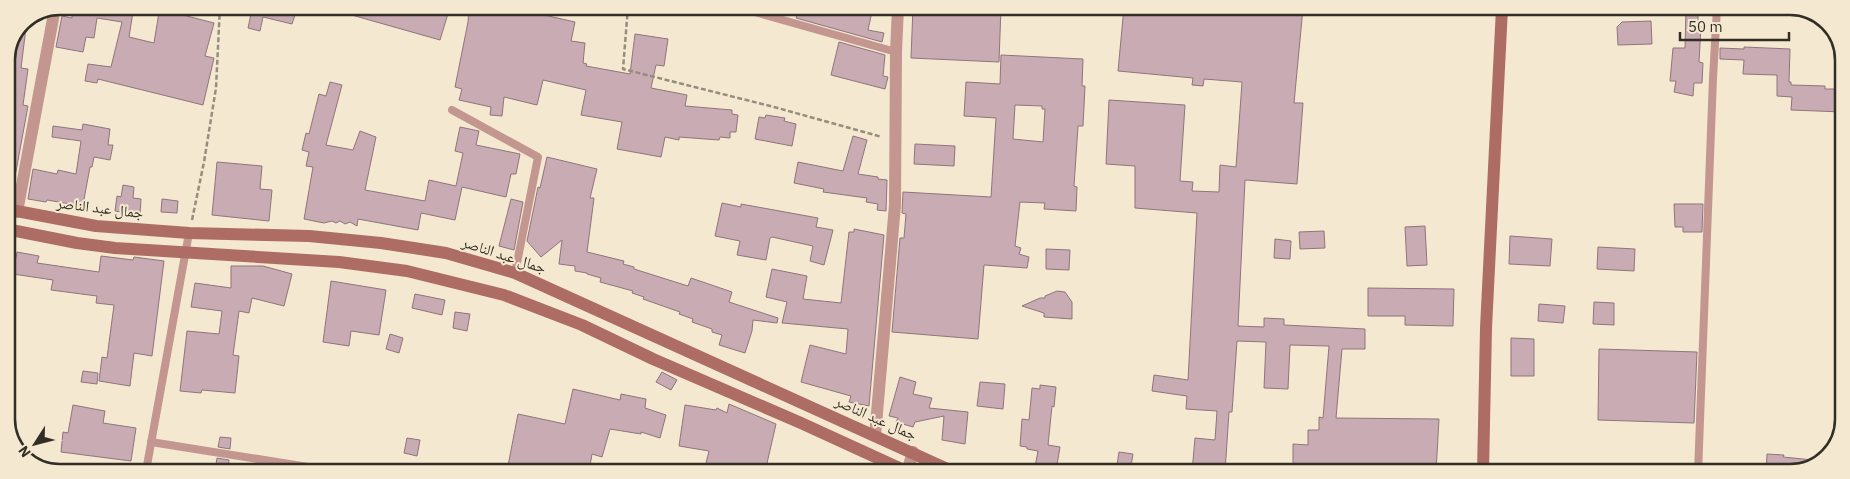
<svg xmlns="http://www.w3.org/2000/svg" width="1850" height="479" font-family="'IBM Plex Sans','Noto Naskh Arabic',sans-serif">
  <style>
    .building { fill: #c8abb3; stroke: #8f757c; fill-rule: evenodd }
    .lines { fill: none; stroke-linecap: round; stroke-linejoin: round }
    .path { stroke: #968d7d; stroke-width: 2.5; stroke-dasharray: 5 2.5; stroke-linecap: butt }
    .service { stroke: #c39690; stroke-width: 8 }
    .minor { stroke: #c39690; stroke-width: 12 }
    .secondary { stroke: #ad6d64; stroke-width: 12 }
    .labels { text-anchor: middle; stroke-width: 4; stroke-linejoin: round; paint-order: stroke }
    .street-label { font-size: 15px; fill: #332e25; stroke: #f4e8d0 }
    .rim { fill: none; stroke: #332e25; stroke-width: 2.5 }
  </style>
  <rect width="100%" height="100%" fill="#f4e8d0"/>
  <!-- building -->
  <g class="building">
    <polygon points="68,6 134,6 129,37 154,43 160,6 184,9 183,15 214,23 205,56 214,58 203,105 98,79 97,83 85,81 88,64 111,67 122,22 97,18 94,38 86,37 83,52 56,47 62,16 72,18 72,13 68,13"/>
    <polygon points="238,6 298,6 292,24 263,17 260,31 248,28 251,14 238,10"/>
    <polygon points="335,7 450,7 440,40 334,10"/>
    <polygon points="469,7 522,7 522,10 575,22 571,41 585,43 583,63 587,64 586,66 630,74 635,34 668,39 664,66 656,65 651,88 687,95 685,106 732,110 732,114 738,115 736,132 730,132 730,138 720,137 719,140 679,137 679,140 665,137 661,157 617,149 622,122 581,115 586,90 543,80 537,105 504,97 502,116 490,115 491,107 459,100 462,89 455,87 468,22"/>
    <polygon points="799,7 826,7 841,11 841,7 873,7 868,30 884,33 882,42 796,18"/>
    <polygon points="913,7 1001,7 999,62 911,58"/>
    <polygon points="1124,7 1303,8 1294,103 1303,103 1297,184 1245,180 1238,326 1264,327 1264,318 1284,319 1284,325 1365,329 1365,349 1342,349 1336,418 1439,419 1436,472 1293,472 1293,444 1308,445 1308,430 1319,430 1319,417 1323,418 1329,346 1290,345 1288,389 1264,388 1266,342 1237,341 1232,412 1229,412 1225,472 1192,472 1195,438 1215,440 1217,411 1186,409 1187,396 1152,391 1154,375 1188,380 1197,213 1135,208 1135,166 1106,164 1109,100 1185,105 1180,181 1193,182 1192,191 1219,192 1220,165 1236,167 1242,82 1204,79 1203,86 1192,85 1193,78 1118,71"/>
    <polygon points="1686,8 1698,8 1698,25 1701,26 1699,62 1703,63 1702,83 1694,83 1693,96 1674,92 1676,81 1670,81 1673,48 1685,48"/>
    <polygon points="27,20 21,68 28,69 23,105 28,106 12,193 6,192 6,60 22,22"/>
    <polygon points="1651,21 1652,44 1618,45 1617,27 1622,22"/>
    <polygon points="839,42 885,55 883,76 888,77 885,89 831,75"/>
    <polygon points="1744,47 1790,49 1789,82 1791,82 1791,85 1825,86 1825,89 1843,89 1843,112 1791,110 1792,97 1777,96 1777,75 1743,74 1744,60 1720,59 1720,48 1744,49"/>
    <path d="M1001 55 1083 59 1082 86H1085L1083 126H1078L1074 186 1077 187 1076 211 1044 209 1045 203 1020 202 1015 246 1021 248 1019 254 1029 257 1027 268 984 265 978 339 892 332 900 238H904L906 214 902 213 903 192 991 197 996 118 964 116 966 82 1000 84ZM1015 105 1042 106V109H1045L1043 142 1013 139Z"/>
    <polygon points="330,82 342,85 326,145 353,150 360,131 376,137 365,190 425,201 429,180 456,186 463,153 455,151 460,127 479,131 476,145 520,154 516,174 511,174 506,197 462,187 455,220 421,213 418,230 358,219 357,226 350,222 345,224 340,221 336,223 332,221 324,223 304,219 313,167 306,166 309,152 302,150 306,133 309,134 319,94 326,96"/>
    <polygon points="766,115 785,118 784,121 796,124 792,146 755,139 759,117 765,118"/>
    <polygon points="83,124 110,129 108,145 113,145 110,160 94,157 92,167 90,167 82,210 70,208 70,204 47,200 46,202 28,199 33,169 57,174 58,170 76,174 81,141 52,137 53,126 82,130"/>
    <polygon points="853,136 867,140 858,174 878,177 878,179 887,180 886,211 877,210 878,204 866,202 867,198 823,192 824,189 794,183 798,162 843,171"/>
    <polygon points="915,144 955,146 954,166 914,164"/>
    <polygon points="547,157 597,169 590,198 594,198 587,252 624,261 623,264 634,267 634,269 688,286 691,278 732,292 729,302 778,318 777,323 753,320 752,331 745,353 719,345 722,335 712,332 712,329 692,322 693,319 679,314 680,312 643,299 644,297 632,293 633,291 600,282 601,278 587,274 587,273 575,271 575,266 559,264 562,240 541,257 527,241 538,187 540,188"/>
    <polygon points="217,162 262,166 260,189 272,190 269,221 212,215"/>
    <polygon points="123,185 134,187 133,198 141,199 140,215 115,211 117,196 121,197"/>
    <polygon points="162,199 178,201 177,213 161,212"/>
    <polygon points="511,199 523,202 514,250 499,246"/>
    <polygon points="722,203 741,207 741,204 818,218 816,227 833,230 824,265 810,261 813,246 772,237 770,238 766,260 737,255 740,241 715,236"/>
    <polygon points="1674,204 1703,204 1702,232 1683,232 1683,227 1675,227"/>
    <polygon points="1425,226 1427,265 1407,266 1405,227"/>
    <polygon points="854,229 884,235 869,406 849,402 851,396 801,382 810,345 846,354 848,329 782,323 787,302 766,297 772,269 807,276 803,299 841,303 849,232 854,232"/>
    <polygon points="1324,231 1325,248 1300,249 1299,232"/>
    <polygon points="1510,236 1552,239 1550,266 1509,264"/>
    <polygon points="1275,239 1291,241 1290,259 1274,258"/>
    <polygon points="1598,247 1635,249 1634,271 1597,269"/>
    <polygon points="1046,249 1070,250 1069,270 1046,269"/>
    <polygon points="17,252 39,256 37,263 99,272 101,256 133,260 134,257 164,261 152,356 134,353 130,386 99,381 102,357 107,358 114,305 96,303 97,296 51,290 53,280 13,274"/>
    <polygon points="231,266 263,266 292,274 284,306 252,298 249,313 239,311 233,355 239,356 235,393 202,390 201,393 180,391 187,331 219,334 222,311 191,307 195,283 231,288"/>
    <polygon points="331,281 386,290 379,335 351,331 349,346 323,342"/>
    <polygon points="1368,288 1454,289 1453,326 1405,325 1405,316 1368,316"/>
    <polygon points="1057,291 1065,292 1072,302 1072,319 1044,317 1044,313 1022,306 1040,298 1045,298 1045,296"/>
    <polygon points="415,294 445,300 442,315 412,308"/>
    <polygon points="1594,302 1614,303 1614,325 1593,324"/>
    <polygon points="1539,304 1565,306 1563,323 1538,321"/>
    <polygon points="455,312 470,314 467,331 453,328"/>
    <polygon points="390,334 403,338 399,353 386,349"/>
    <polygon points="1511,338 1534,339 1534,376 1511,376"/>
    <polygon points="1599,349 1697,352 1694,423 1598,420"/>
    <polygon points="83,371 98,373 97,384 81,382"/>
    <polygon points="662,372 677,380 671,390 656,382"/>
    <polygon points="900,377 916,382 913,394 932,398 929,408 968,412 965,444 942,440 944,416 915,422 913,427 896,422 898,418 889,416"/>
    <polygon points="980,382 1005,384 1003,409 977,406"/>
    <polygon points="1040,385 1056,387 1054,407 1052,406 1048,445 1060,447 1056,471 1047,469 1046,472 1034,472 1038,451 1027,449 1027,447 1020,446 1022,419 1029,420 1032,388 1040,389"/>
    <polygon points="573,389 620,400 621,394 646,399 645,408 666,415 660,438 641,432 641,434 610,429 602,457 592,454 589,472 507,471 518,414 565,424"/>
    <polygon points="729,404 776,424 765,472 728,472 705,467 709,451 679,446 685,405 716,410 717,408 727,413"/>
    <polygon points="73,405 105,411 103,423 136,428 131,461 61,452 63,432 68,433"/>
    <polygon points="220,437 231,438 230,449 218,447"/>
    <polygon points="407,438 420,440 417,456 404,453"/>
    <polygon points="1119,452 1133,454 1130,472 1116,472"/>
    <polygon points="1767,454 1784,455 1783,457 1823,461 1790,473 1766,473"/>
    <polygon points="217,458 229,460 228,471 215,471"/>
  </g>
  <g class="lines">
    <!-- path -->
    <g class="path">
      <polyline points="628,7 623,69 774,107 882,137"/>
      <polyline points="192,220 204,162 216,88 220,6"/>
    </g>
    <!-- service -->
    <g class="service">
      <polyline points="737,7 896,52"/>
      <polyline points="452,110 538,157 515,273"/>
      <polyline points="151,442 333,471"/>
      <polyline points="146,471 189,233"/>
      <polyline points="1698,473 1713,78 1717,8"/>
    </g>
    <!-- minor -->
    <g class="minor">
      <polyline points="17,212 55,8"/>
      <polyline points="875,436 895,205 896,52 898,7"/>
      <polyline points="907,472 913,452"/>
    </g>
    <!-- secondary -->
    <g class="secondary">
      <polyline points="6,209 96,226 189,233 309,236 381,243 446,253 515,273 954,472"/>
      <polyline points="6,229 77,243 115,248 339,262 407,271 504,295 582,325 653,359 801,423 908,472"/>
      <polyline points="1483,472 1486,328 1502,8"/>
    </g>
  </g>
  <g class="labels">
    <!-- street labels -->
    <g class="street-label">
      <text transform="translate(100 208) rotate(7)" y="5">جمال عبد الناصر</text>
      <text transform="translate(504 255) rotate(18)" y="5">جمال عبد الناصر</text>
      <text transform="translate(876 418) rotate(24)" y="5">جمال عبد الناصر</text>
    </g>
  </g>
  <!-- crop -->
  <path d="M0 0H1850V479H0ZM60 15H1790A45 45 0 0 1 1835 60V419A45 45 0 0 1 1790 464H60A45 45 0 0 1 15 419V60A45 45 0 0 1 60 15Z" fill="#f4e8d0" fill-rule="evenodd"/>
  <path class="rim" d="M60 15H1790A45 45 0 0 1 1835 60V419A45 45 0 0 1 1790 464H60A45 45 0 0 1 15 419V60A45 45 0 0 1 60 15Z"/>
  <!-- north arrow -->
  <g transform="translate(35 444) rotate(234)" stroke="#f4e8d0" stroke-width="4" paint-order="stroke">
  <path d="M0-4L9 19L0 12L-9 19Z" fill="#332e25"/>
  <text y="-8" font-size="14" font-weight="bold" text-anchor="middle" fill="#332e25">N</text>
  </g>
  <!-- scale -->
  <path d="M1680 32v8h109v-8" fill="none" stroke="#332e25" stroke-width="2.5"/>
  <text x="1688" y="32" font-size="15" fill="#332e25" stroke="#f4e8d0" stroke-width="4" paint-order="stroke">50 m</text>
</svg>
